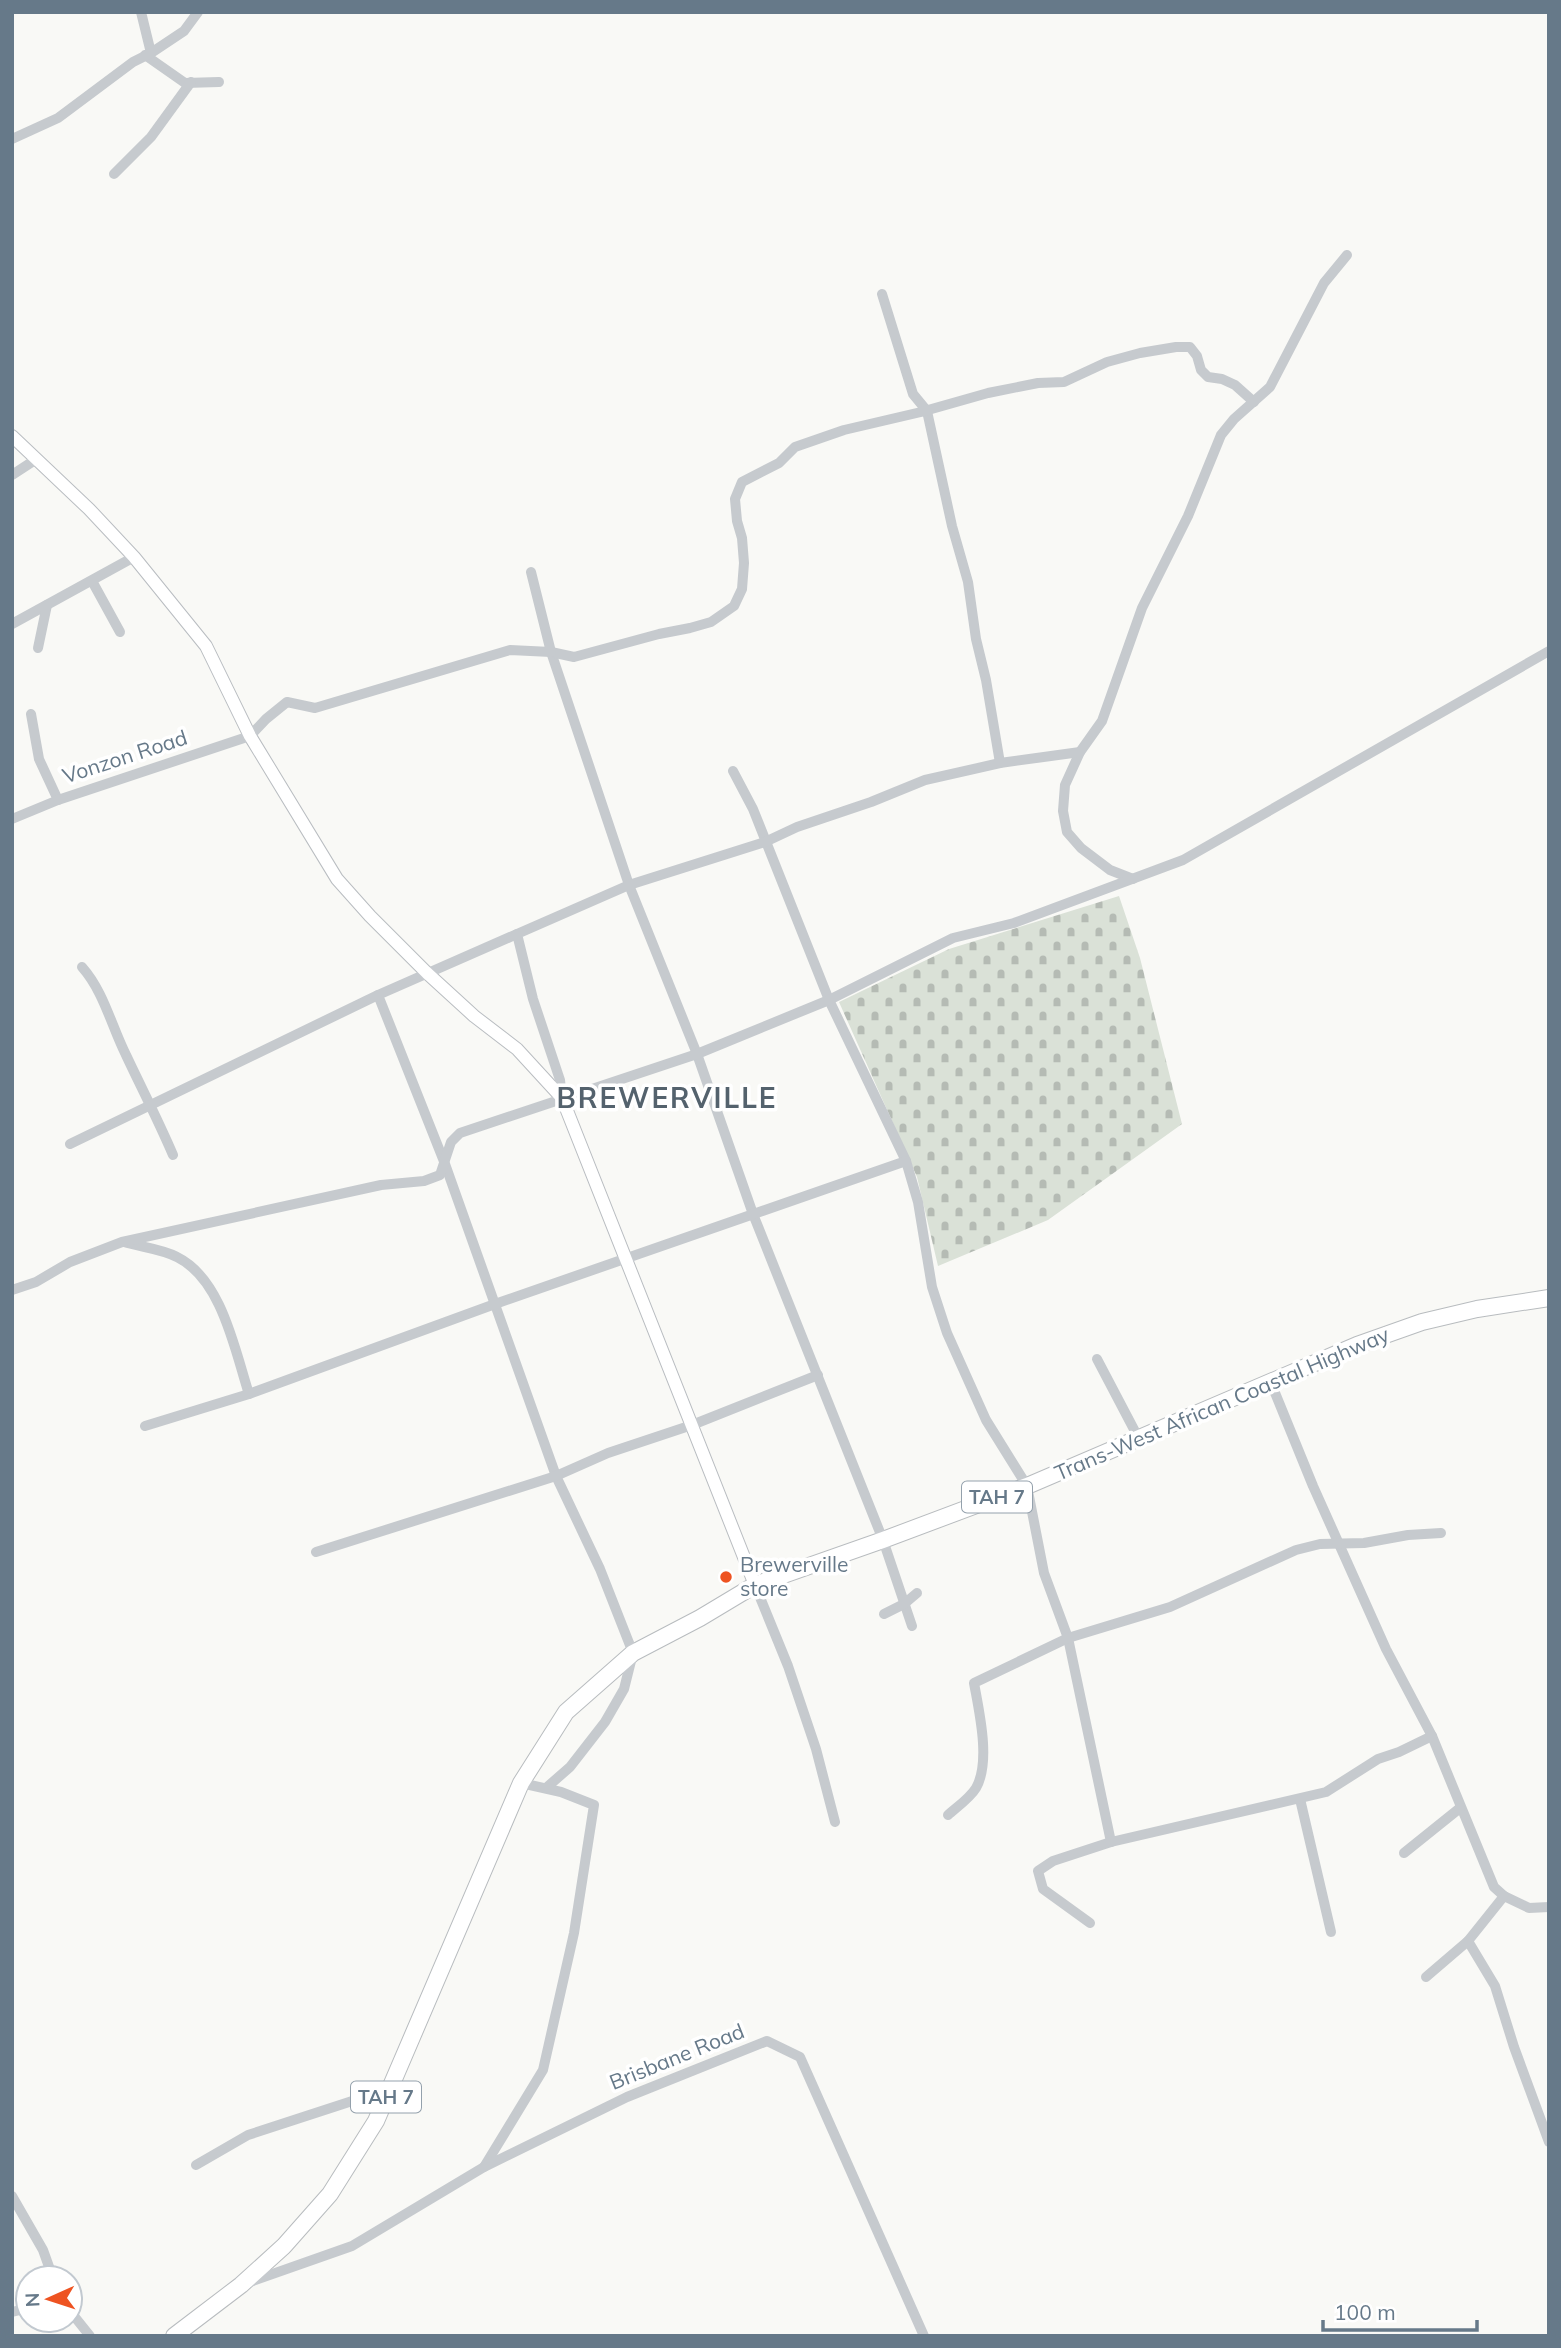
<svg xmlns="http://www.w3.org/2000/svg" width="1561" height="2348" font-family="Mulish,sans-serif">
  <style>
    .cemetery { fill: url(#cemetery-stones) }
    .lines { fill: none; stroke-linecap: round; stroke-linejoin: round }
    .major-casing { stroke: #b9bdc1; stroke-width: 14 }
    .highway-casing { stroke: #b8bcbf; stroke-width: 18 }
    .minor { stroke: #c6cace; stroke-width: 10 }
    .major { stroke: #fff; stroke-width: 12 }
    .highway { stroke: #fff; stroke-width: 16 }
    .poi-dot { fill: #ee5321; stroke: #fff; stroke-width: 2.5 }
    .labels { text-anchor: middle; stroke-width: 7; stroke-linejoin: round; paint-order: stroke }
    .shield { fill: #fff; stroke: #94a1ac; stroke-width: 2 }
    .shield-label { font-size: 19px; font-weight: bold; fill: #667989 }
    .street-label { font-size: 21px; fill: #667989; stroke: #fff }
    .poi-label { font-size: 21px; fill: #667989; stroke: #fff; text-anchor: start }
    .district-label { font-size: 28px; font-weight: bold; letter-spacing: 2px; fill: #54626d; stroke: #fff }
  </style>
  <defs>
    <pattern id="cemetery-stones" width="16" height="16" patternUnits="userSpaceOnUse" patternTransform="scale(1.75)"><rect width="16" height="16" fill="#dae1d7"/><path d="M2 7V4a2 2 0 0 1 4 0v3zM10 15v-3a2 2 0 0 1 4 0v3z" fill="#b5bbb4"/></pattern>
  </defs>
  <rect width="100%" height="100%" fill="#f9f9f6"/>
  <!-- cemetery -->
  <polygon class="cemetery" points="1119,896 1140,958 1182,1124 1048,1220 938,1266 917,1177 839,1002 949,949"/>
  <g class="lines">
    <!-- major casing -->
    <g class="major-casing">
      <polyline id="major" points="12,436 89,509 134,557 206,646 250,736 337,879 370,916 427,973 474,1016 517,1049 562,1098 755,1585"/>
    </g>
    <!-- highway casing -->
    <g class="highway-casing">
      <polyline id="highway" points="174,2336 241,2285 284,2246 330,2194 376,2121 521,1783 566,1712 633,1653 700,1618 755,1585 883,1540 1027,1486 1357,1345 1422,1322 1477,1309 1549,1298"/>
    </g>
    <!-- minor -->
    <g class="minor">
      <polyline points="141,12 151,53"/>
      <polyline points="145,55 185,83 219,82"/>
      <polyline points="12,139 58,118 133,62 151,53 184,31 198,12"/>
      <polyline points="114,174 151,137 191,82"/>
      <polyline points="882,294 913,394 927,411 952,526 968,582 976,639 986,680 1000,763"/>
      <polyline points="12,475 35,460"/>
      <polyline points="92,581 120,632"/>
      <polyline points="12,624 134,557"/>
      <polyline points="38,648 47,605"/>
      <polyline points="551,652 629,885 697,1054 753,1214 883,1540 912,1626"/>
      <polyline points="551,652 574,657 659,634 690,628 711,622 734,606 742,589 744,563 742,538 737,521 735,499 742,482 779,463 795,447 844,430 921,412 988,393 1038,383 1064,382 1107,362 1140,353 1176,347 1190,347 1197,356 1201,370 1208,377 1222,379 1235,385 1254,402"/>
      <polyline points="31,714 39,759 58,800"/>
      <polyline points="733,771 753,809 829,1000 906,1161 918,1202 932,1287 947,1333 986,1420 1027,1486 1044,1573 1068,1638 1111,1842"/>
      <polyline points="12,819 58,800 250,736 266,719 287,702 315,708 510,650 551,652 531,572"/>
      <polyline points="1133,879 1110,870 1081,848 1067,832 1063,811 1065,785 1080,752 1102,721 1142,608 1188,516 1221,435 1234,419 1270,387 1324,283 1347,255"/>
      <polyline points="517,934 378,995 445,1164 556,1476 600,1569 633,1653 624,1689 605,1722 570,1767 546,1788"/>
      <path d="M82 967C104 992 111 1025 126 1055 142 1089 158 1120 173 1155"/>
      <polyline points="562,1098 560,1080 533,999 517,934 629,885 765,842 797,827 871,802 925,780 1000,763 1080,752"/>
      <polyline points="70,1144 378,995"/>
      <path d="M124 1242C141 1247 162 1249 177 1257 222 1279 235 1351 249 1394"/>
      <polyline points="12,1290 36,1282 70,1262 122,1242 381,1185 424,1181 440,1175 451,1142 460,1133 697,1054 829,1000 953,938 1014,923 1183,860 1549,651"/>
      <polyline points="1097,1359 1139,1439"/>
      <polyline points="1271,1383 1313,1486 1386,1649 1432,1736 1494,1887 1504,1896 1529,1908 1549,1907"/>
      <polyline points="145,1426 249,1394 495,1304 906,1161"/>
      <polyline points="316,1552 556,1476 608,1453 692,1425 818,1375"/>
      <polyline points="755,1585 788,1666 816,1749 835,1822"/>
      <polyline points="884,1614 904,1604 917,1593"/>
      <polyline points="1300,1799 1331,1932"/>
      <path d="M948 1815C957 1807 970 1798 976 1788 991 1762 979 1711 974 1683L1068 1638 1170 1607 1296 1550 1320 1544 1364 1543 1408 1535 1441 1533"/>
      <polyline points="1404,1853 1460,1808"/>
      <polyline points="1090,1923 1043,1889 1038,1871 1053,1861 1111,1842 1326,1792 1378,1759 1399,1752 1432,1736"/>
      <polyline points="1468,1941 1495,1986 1514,2047 1549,2142"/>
      <polyline points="1426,1977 1468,1941 1504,1896"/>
      <polyline points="196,2165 248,2135 389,2089"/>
      <polyline points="484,2167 543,2070 574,1933 594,1805 561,1792 521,1783"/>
      <polyline points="12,2196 43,2250 53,2278"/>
      <polyline points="247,2283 352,2246 484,2167 627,2097 767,2041 800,2057 924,2336"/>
      <polyline points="70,2311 90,2336"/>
      <polyline points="12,2312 28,2308"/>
    </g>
    <!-- major -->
    <use href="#major" class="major"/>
    <!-- highway -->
    <use href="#highway" class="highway"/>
  </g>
  <!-- markers -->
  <circle class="poi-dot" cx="726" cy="1577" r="7"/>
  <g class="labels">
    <!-- shield labels -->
    <g class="shield">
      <rect x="962" y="1481.5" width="70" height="31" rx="5"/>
      <rect x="351" y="2081.5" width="70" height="31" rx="5"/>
    </g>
    <g class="shield-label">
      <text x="997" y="1504">TAH 7</text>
      <text x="386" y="2104">TAH 7</text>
    </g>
    <!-- street labels -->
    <g class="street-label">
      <text transform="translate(125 757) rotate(-18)" y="7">Vonzon Road</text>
      <text transform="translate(1222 1404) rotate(-23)" y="7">Trans-West African Coastal Highway</text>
      <text transform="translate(677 2057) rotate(-22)" y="7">Brisbane Road</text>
    </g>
    <!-- poi labels -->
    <g class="poi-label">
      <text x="740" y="1572">Brewerville<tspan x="740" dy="24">store</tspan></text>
    </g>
    <!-- district labels -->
    <g class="district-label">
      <text x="667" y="1108">BREWERVILLE</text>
    </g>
  </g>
  <!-- border -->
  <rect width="1561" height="2348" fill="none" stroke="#667989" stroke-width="28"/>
  <!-- north arrow -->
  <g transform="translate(49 2299) rotate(267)"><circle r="33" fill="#ffffff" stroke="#c2c9d0" stroke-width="2"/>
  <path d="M0-5L12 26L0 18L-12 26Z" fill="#ee5321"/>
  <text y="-10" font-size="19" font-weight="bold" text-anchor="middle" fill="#667989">N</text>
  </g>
  <!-- scale -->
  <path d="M1323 2320v10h154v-10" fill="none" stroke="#667989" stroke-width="3.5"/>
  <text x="1334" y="2320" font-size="21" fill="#667989" stroke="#ffffff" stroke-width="5" paint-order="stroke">100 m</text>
</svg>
